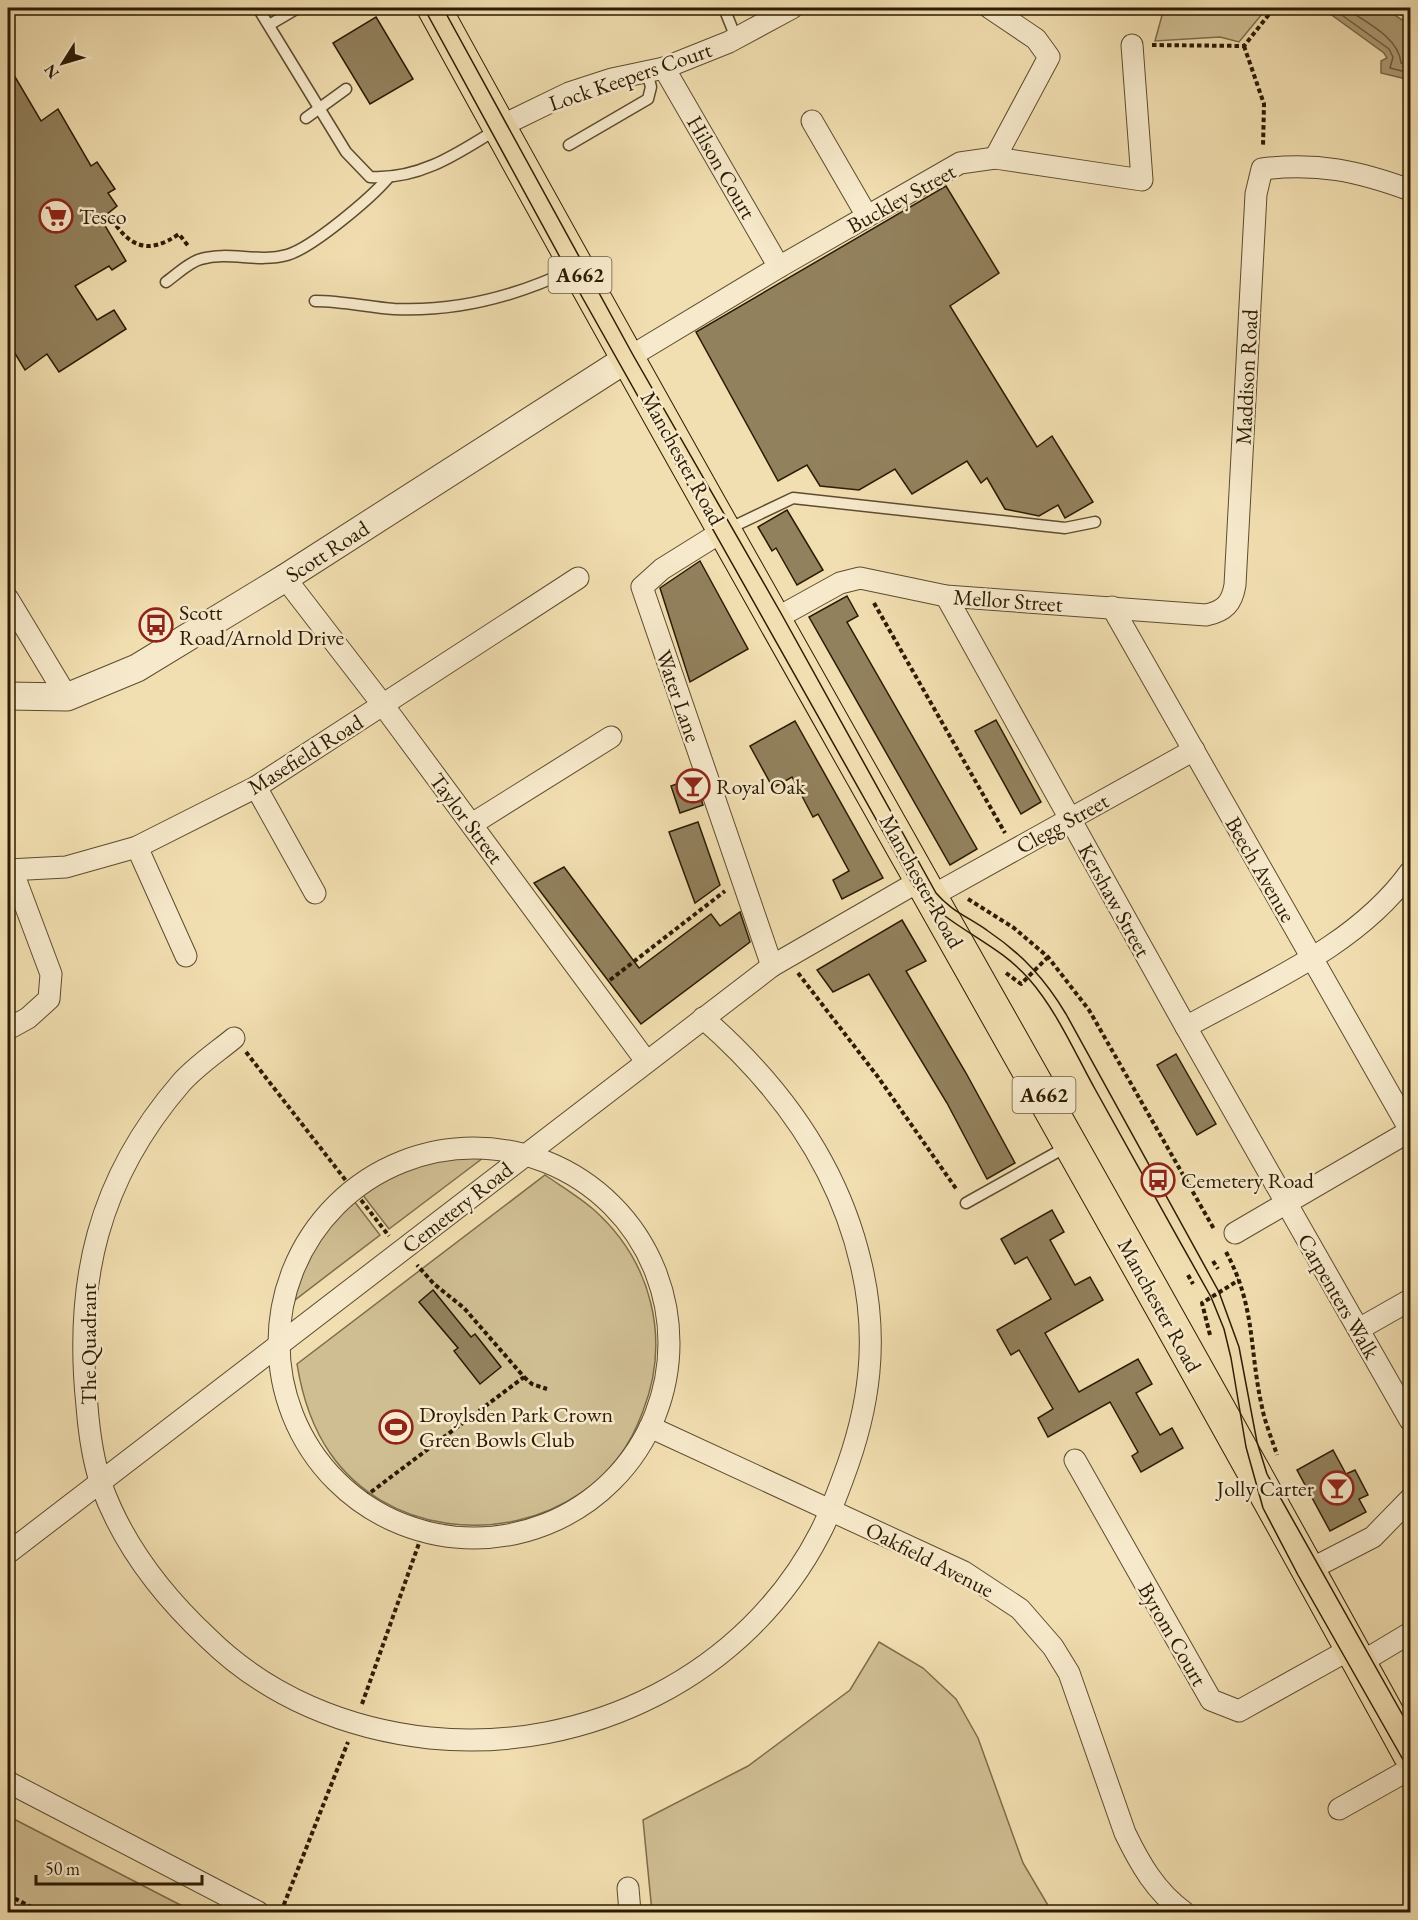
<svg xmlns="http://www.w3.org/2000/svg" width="1418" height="1920" font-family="'EB Garamond',serif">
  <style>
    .green { fill: #d0be93; stroke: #7e6c4b; stroke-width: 1.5 }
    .water { fill: #ae9c76; stroke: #7a6848; stroke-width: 1.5 }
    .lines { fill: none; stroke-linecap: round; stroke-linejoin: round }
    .shore { stroke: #6c5c3c; stroke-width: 1.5 }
    .building { fill: #92815d; stroke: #2b1b03; stroke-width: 1.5 }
    .service-casing { stroke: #5d4c2e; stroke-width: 13 }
    .minor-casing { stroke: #5d4c2e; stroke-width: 23 }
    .tertiary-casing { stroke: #5d4c2e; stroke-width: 29 }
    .primary-casing { stroke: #2b1b03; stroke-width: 35 }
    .path { stroke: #2b1b03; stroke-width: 4; stroke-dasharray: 4.5 3; stroke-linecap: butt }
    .service { stroke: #f7eacc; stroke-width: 10 }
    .minor { stroke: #f7eacc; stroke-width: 21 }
    .tertiary { stroke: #f7eacc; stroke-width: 27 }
    .primary { stroke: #f2dfb1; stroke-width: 33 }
    .tram { stroke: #2b1b03; stroke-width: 1.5 }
    .labels { text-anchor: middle; stroke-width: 5; stroke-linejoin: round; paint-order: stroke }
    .shield { fill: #f7eacc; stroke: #68593f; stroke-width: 1.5 }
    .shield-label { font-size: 21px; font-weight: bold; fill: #2b1b03 }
    .street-label { font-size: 22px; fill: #2b1b03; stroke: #f7eacc }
    .poi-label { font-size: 22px; fill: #2b1b03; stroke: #f7eacc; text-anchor: start }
  </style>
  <rect width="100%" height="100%" fill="#f2dfb1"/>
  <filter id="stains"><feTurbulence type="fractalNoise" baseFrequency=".00333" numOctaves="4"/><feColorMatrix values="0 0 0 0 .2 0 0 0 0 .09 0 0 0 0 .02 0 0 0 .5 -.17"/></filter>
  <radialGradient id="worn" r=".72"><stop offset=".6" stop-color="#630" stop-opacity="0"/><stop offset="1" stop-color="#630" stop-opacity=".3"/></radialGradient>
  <!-- green -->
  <g class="green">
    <polygon points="1164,8 1267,8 1239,42 1220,37 1155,41"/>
    <path d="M483 1158 389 1229 362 1194C397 1170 440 1156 483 1158Z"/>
    <path d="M545 1175C561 1186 578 1196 593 1209 652 1261 671 1339 643 1411 631 1444 610 1474 581 1493 502 1547 385 1533 330 1453 312 1427 302 1395 297 1364Z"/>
    <path d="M354 1201 380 1235 291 1303C302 1263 323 1229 354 1201Z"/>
    <polygon points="879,1642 923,1668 956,1699 978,1738 1023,1863 1052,1912 652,1912 643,1820 748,1766 850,1690"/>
    <polygon points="8,1816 194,1912 8,1912"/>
  </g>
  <!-- water -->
  <polygon class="water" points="1322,8 1384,8 1410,25 1410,80 1381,73 1381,61 1387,58 1384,53"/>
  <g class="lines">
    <!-- shore -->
    <g class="shore">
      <polyline points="1332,8 1389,49 1393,57 1390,68 1410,73"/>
      <path d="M1345 8C1364 21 1399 37 1401 63L1410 66"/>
    </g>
  </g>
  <!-- building -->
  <g class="building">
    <polygon points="376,17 413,79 370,104 333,43"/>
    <polygon points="8,65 41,121 58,109 91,166 97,162 115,189 108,193 117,206 101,219 126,261 112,270 109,266 75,286 97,320 114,310 126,329 59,372 47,354 25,370 8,342"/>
    <polygon points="946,186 999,273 950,306 1037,447 1052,436 1093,502 1065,518 1058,505 1039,516 1005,509 987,478 981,483 967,461 912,494 895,469 859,490 820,486 807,465 778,481 696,332"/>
    <polygon points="787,510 823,570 797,585 776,548 772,551 758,527"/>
    <polygon points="700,561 748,649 690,682 660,588"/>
    <polygon points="847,596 858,616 847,622 977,849 950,865 809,617"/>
    <polygon points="996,720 1041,802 1021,814 975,731"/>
    <polygon points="795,721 883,878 842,899 833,880 849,871 818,814 813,817 792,777 773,788 750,746"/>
    <polygon points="694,778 703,805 680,813 671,786"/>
    <polygon points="698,822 720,885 695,903 669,832"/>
    <polygon points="564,867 639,968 711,914 720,926 740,912 750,942 641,1024 534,883"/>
    <polygon points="902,920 926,961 906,971 966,1073 1015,1163 987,1179 947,1103 869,974 833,992 817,970"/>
    <polygon points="1176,1054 1216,1124 1197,1135 1157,1065"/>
    <polygon points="1052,1210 1064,1232 1050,1240 1075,1285 1090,1277 1103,1300 1045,1333 1079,1392 1138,1359 1152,1384 1136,1393 1160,1435 1172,1428 1183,1448 1141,1472 1132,1456 1138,1452 1110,1402 1048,1437 1038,1418 1053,1409 1019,1350 1011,1355 997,1330 1051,1299 1027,1257 1015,1264 1001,1239"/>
    <polygon points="433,1290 471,1337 475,1334 501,1367 480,1384 454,1351 458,1348 419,1302"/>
    <polygon points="1333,1450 1346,1474 1355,1470 1368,1495 1359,1499 1366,1512 1330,1531 1297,1470"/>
  </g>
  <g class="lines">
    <!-- service casing -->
    <g class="service-casing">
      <g id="service">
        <path d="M258 8 346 152 370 177C419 180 457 154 497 129"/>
        <polyline points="724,8 736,38"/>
        <polyline points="269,25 298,8"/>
        <polyline points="306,118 346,89"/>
        <polyline points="569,145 648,99 651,87 647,72"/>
        <path d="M166 282C176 275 189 262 201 259 229 251 258 263 287 255 312 248 371 198 388 178"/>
        <path d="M315 301C342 301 367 307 394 309 457 312 517 296 573 269"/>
        <polyline points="726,530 793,498 1065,528 1095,522"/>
        <polyline points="966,1203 1068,1146"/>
      </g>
    </g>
    <!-- minor casing -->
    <g class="minor-casing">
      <g id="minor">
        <polyline points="990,8 1036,39 1049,57 995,158"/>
        <polyline points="664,68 779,267"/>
        <polyline points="812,121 867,216"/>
        <polyline points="499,127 569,93 612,79 664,68 729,42 792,8"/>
        <polyline points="628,358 779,267 960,163 995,158 1142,180 1132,45"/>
        <polyline points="723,531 662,569 642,587 772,966"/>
        <polyline points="285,578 383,705 646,1061"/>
        <polyline points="946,596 1186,1027 1410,1420"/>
        <polyline points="8,599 67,697"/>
        <polyline points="1112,607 1410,1130"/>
        <path d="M775 619 840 583 860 578 946 596 1206 615C1225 611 1232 603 1235 585L1256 194 1262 169C1317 162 1358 171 1410 190"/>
        <polyline points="256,787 315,893"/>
        <polyline points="472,824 611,737"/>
        <polyline points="137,847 186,956"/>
        <polyline points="8,870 66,867 137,847 256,787 578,578"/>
        <polyline points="930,897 1194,750"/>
        <path d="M1186 1027C1263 984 1357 946 1410 872"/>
        <polyline points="8,1029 28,1018 49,999 51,974 12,870"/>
        <path d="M234 1038C217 1052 196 1066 181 1083 98 1179 74 1282 87 1406 89 1432 93 1460 101 1484 122 1543 163 1596 208 1638 268 1697 347 1729 430 1738 587 1754 747 1675 820 1533 829 1516 836 1497 843 1478 870 1407 879 1339 861 1264 838 1164 779 1084 703 1018"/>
        <circle cx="474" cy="1343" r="195"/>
        <polyline points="1235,1233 1410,1131"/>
        <polyline points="1359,1329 1410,1300"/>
        <path d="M650 1427 964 1572 1020 1609 1053 1647 1069 1673 1125 1833C1140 1864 1156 1892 1184 1912"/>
        <polyline points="1075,1460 1211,1700 1239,1711 1352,1648"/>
        <polyline points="8,1553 772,966 921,880"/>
        <polyline points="1307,1571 1373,1537 1410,1499"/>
        <polyline points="1360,1663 1410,1633"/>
        <polyline points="8,1782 258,1912"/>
        <polyline points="1339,1809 1410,1769"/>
        <polyline points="628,1888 630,1912"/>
      </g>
    </g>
    <!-- tertiary casing -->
    <g class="tertiary-casing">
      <polyline id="tertiary" points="8,696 67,697 137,668 285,578 628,358"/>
    </g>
    <!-- primary casing -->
    <g class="primary-casing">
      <path id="primary" d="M434 8C754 593 1090 1170 1410 1755"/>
    </g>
    <!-- path -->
    <g class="path">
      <polyline points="1392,8 1410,19"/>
      <polyline points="1152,45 1244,46 1274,8"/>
      <polyline points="1244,46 1264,104 1263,147"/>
      <path d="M108 213C128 247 147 256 179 234L189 247"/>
      <polyline points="874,603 1005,833"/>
      <polyline points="968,899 1014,928 1048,957 1089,1010 1214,1229"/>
      <polyline points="798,973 878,1077 957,1190"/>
      <polyline points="1006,973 1021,984 1048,957"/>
      <polyline points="610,980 725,891"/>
      <polyline points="246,1052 389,1236"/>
      <path d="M1226 1252C1256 1307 1249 1350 1262 1407 1265 1423 1272 1439 1277 1455"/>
      <polyline points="1213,1261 1218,1269"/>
      <polyline points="1188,1275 1193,1284"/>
      <polyline points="1210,1335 1202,1303 1239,1280"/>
      <polyline points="524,1377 532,1384 547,1389"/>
      <polyline points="359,1501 524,1377 464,1308 434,1284 417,1265"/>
      <polyline points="362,1704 423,1532"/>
      <polyline points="8,1895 41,1912"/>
      <polyline points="281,1912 348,1742"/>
    </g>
    <!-- service -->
    <use href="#service" class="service"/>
    <!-- minor -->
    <use href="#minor" class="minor"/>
    <!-- tertiary -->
    <use href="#tertiary" class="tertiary"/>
    <!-- primary -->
    <use href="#primary" class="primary"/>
    <!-- tram -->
    <g class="tram">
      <path d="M424 8 568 272 913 885C946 928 995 940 1029 979 1057 1011 1075 1053 1095 1089 1134 1159 1172 1228 1211 1297L1224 1329 1231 1358 1246 1447 1263 1508 1298 1575 1410 1772"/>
      <path d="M443 8 633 355 782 615 936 893C951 911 970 918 988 931 1022 954 1045 979 1066 1014L1219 1292 1239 1347 1257 1442 1267 1474 1410 1728"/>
    </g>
  </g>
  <!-- icons -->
  <defs>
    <g id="supermarket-ring" transform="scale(1.725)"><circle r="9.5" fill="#f7eacc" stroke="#8f2418" stroke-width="1.5"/><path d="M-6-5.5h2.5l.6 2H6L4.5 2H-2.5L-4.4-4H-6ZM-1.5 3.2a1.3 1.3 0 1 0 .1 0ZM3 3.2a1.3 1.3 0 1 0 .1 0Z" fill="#8f2418"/></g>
    <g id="bus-ring" transform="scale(1.725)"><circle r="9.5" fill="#f7eacc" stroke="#8f2418" stroke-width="1.5"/><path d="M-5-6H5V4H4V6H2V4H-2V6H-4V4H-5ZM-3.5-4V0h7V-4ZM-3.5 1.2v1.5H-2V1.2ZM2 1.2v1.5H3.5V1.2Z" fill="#8f2418"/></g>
    <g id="bar-ring" transform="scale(1.725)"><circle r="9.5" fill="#f7eacc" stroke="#8f2418" stroke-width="1.5"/><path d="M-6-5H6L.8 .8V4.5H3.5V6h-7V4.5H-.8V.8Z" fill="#8f2418"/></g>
    <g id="stadium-ring" transform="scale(1.725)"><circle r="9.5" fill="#f7eacc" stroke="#8f2418" stroke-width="1.5"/><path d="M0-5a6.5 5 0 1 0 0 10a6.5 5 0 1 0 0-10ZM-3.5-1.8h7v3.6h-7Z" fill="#8f2418"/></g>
  </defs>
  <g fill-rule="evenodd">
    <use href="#supermarket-ring" x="56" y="216"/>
    <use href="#bus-ring" x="156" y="625"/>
    <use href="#bar-ring" x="693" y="786"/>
    <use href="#bus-ring" x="1158" y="1180"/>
    <use href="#stadium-ring" x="396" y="1427"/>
    <use href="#bar-ring" x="1337" y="1488"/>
  </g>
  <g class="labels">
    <!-- shield labels -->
    <g class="shield">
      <rect x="548.5" y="257" width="63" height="36" rx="4.5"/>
      <rect x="1012.5" y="1077" width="63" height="36" rx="4.5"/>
    </g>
    <g class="shield-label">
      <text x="580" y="282">A662</text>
      <text x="1044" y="1102">A662</text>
    </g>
    <!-- street labels -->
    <g class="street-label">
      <text transform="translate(630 76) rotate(-19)" y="8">Lock Keepers Court</text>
      <text transform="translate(722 167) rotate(60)" y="8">Hilson Court</text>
      <text transform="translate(901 198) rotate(-29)" y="8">Buckley Street</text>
      <text transform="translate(1246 377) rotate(-87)" y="8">Maddison Road</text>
      <text transform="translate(683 458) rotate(61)" y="8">Manchester Road</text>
      <text transform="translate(327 551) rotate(-33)" y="8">Scott Road</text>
      <text transform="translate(1008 600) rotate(4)" y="8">Mellor Street</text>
      <text transform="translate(679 696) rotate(71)" y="8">Water Lane</text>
      <text transform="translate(305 754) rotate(-32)" y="8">Masefield Road</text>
      <text transform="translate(467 818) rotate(53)" y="8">Taylor Street</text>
      <text transform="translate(1062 823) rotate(-29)" y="8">Clegg Street</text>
      <text transform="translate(1261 869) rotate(60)" y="8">Beech Avenue</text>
      <text transform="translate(922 881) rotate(61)" y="8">Manchester Road</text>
      <text transform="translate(1115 900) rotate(61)" y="8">Kershaw Street</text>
      <text transform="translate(457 1207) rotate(-38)" y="8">Cemetery Road</text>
      <text transform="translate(1339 1296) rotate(60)" y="8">Carpenters Walk</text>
      <text transform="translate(1160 1305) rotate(61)" y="8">Manchester Road</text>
      <text transform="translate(88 1344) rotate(-90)" y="8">The Quadrant</text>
      <text transform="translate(930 1559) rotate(27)" y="8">Oakfield Avenue</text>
      <text transform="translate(1173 1634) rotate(60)" y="8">Byrom Court</text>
    </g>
    <!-- poi labels -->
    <g class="poi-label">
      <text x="79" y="224">Tesco</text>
      <text x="179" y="620">Scott<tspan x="179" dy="25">Road/Arnold Drive</tspan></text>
      <text x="716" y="794">Royal Oak</text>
      <text x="1181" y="1188">Cemetery Road</text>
      <text x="419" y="1422">Droylsden Park Crown<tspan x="419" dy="25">Green Bowls Club</tspan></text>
      <text x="1314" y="1496" text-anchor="end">Jolly Carter</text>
    </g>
  </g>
  <!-- margin -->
  <rect width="1418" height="1920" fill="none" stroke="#f2dfb1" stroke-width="30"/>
  <rect x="9" y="9" width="1400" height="1902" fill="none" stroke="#2b1b03" stroke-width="3"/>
  <rect x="15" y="15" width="1388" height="1890" fill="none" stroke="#2b1b03" stroke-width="1.5"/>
  <!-- north arrow -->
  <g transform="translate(63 63) rotate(233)" stroke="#f7eacc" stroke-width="4.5" paint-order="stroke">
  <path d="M0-4.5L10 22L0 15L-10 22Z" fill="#2b1b03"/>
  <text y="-9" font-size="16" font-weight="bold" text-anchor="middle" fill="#2b1b03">N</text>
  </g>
  <!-- scale -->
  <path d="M36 1875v9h166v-9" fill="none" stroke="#2b1b03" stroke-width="3"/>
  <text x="45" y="1875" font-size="18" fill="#2b1b03" stroke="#f7eacc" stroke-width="4.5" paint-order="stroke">50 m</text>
  <rect width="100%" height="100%" filter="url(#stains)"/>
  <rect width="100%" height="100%" fill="url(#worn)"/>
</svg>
